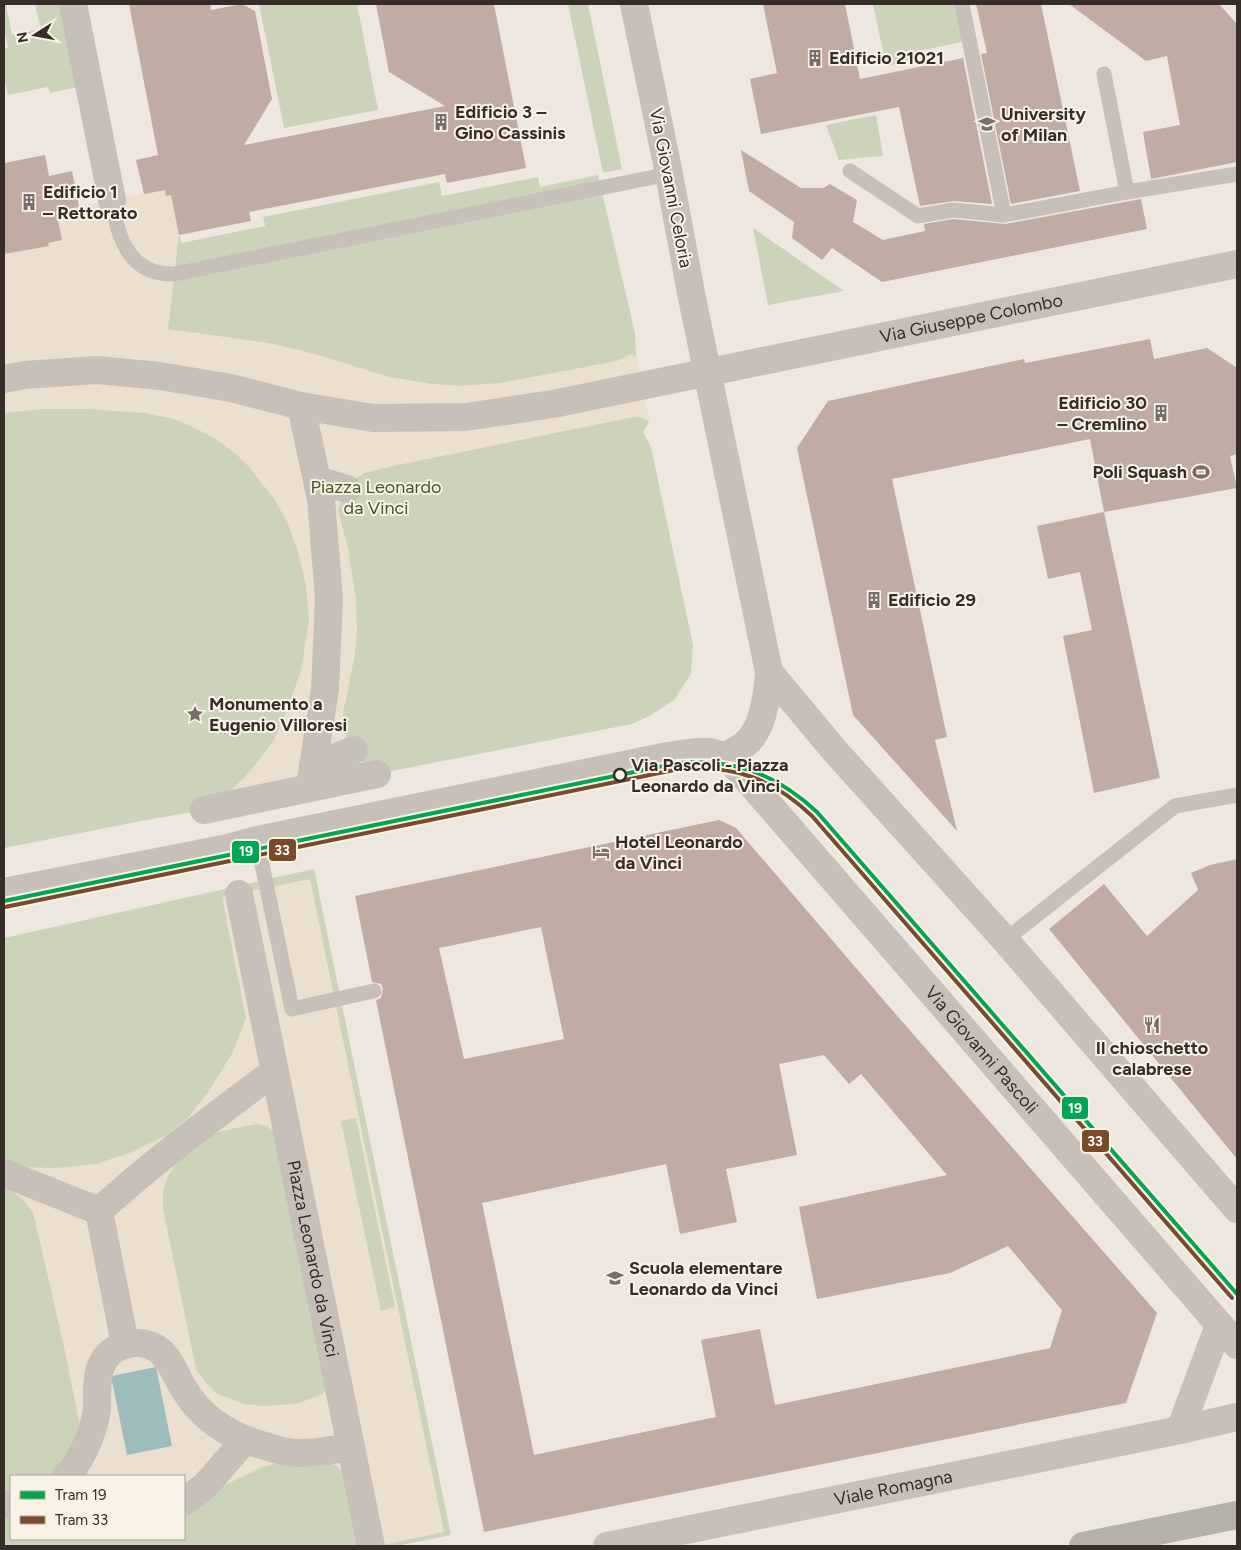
<svg xmlns="http://www.w3.org/2000/svg" width="1241" height="1550" font-family="Figtree,sans-serif">
  <style>
    .green { fill: #cdd2ba; fill-rule: evenodd }
    .plaza { fill: #ebe0d0; fill-rule: evenodd }
    .water { fill: #9cbcbe }
    .building { fill: #c0aca2; fill-rule: evenodd }
    .lines { fill: none; stroke-linecap: round; stroke-linejoin: round }
    .lane { stroke: #c6c0b9; stroke-width: 15 }
    .street { stroke: #c6c0b9; stroke-width: 28 }
    .secondary { stroke: #b6b0aa; stroke-width: 28 }
    .tram-1-casing { stroke: #f9f2e7; stroke-width: 8 }
    .tram-2-casing { stroke: #f9f2e7; stroke-width: 8 }
    .tram-1 { stroke: #00a651; stroke-width: 4 }
    .tram-2 { stroke: #7a4b2a; stroke-width: 4 }
    .stop-dot { fill: #f9f2e7; stroke: #362d28; stroke-width: 2.5 }
    .labels { text-anchor: middle; stroke-width: 4; stroke-linejoin: round; paint-order: stroke }
    .poi-label { font-size: 18px; font-weight: bold; fill: #362d28; stroke: #f9f2e7; text-anchor: start }
    .street-label { font-size: 18px; fill: #362d28; stroke: #f9f2e7 }
    .park-label { font-size: 18px; fill: #43552b; stroke: #f9f2e7 }
    .stop-label { font-size: 18px; font-weight: bold; fill: #362d28; stroke: #f9f2e7; text-anchor: start }
    .line-badge { stroke: #f9f2e7; stroke-width: 2 }
    .badge-label { font-size: 14px; text-anchor: middle; font-weight: bold; fill: #fff }
  </style>
  <rect width="100%" height="100%" fill="#ede7e0"/>
  <!-- green -->
  <g class="green">
    <polygon points="4,4 6,4 12,35 41,29 35,4 61,4 78,87 50,93 48,87 8,95 4,77 4,49 8,48 4,27"/>
    <polygon points="259,4 357,4 378,110 284,128"/>
    <polygon points="568,4 588,4 622,169 603,173"/>
    <polygon points="873,4 958,4 966,41 914,52 914,61 886,66"/>
    <polygon points="876,115 883,156 839,160 826,125"/>
    <polygon points="598,175 635,333 636,357 649,422 643,432 651,447 693,645 691,674 674,700 651,715 632,724 310,787 204,810 141,821 4,848 4,254 49,246 48,243 62,240 56,211 165,190 166,196 171,195 181,243 265,226 263,217 439,182 442,196 538,177 540,187"/>
    <polygon points="753,228 844,291 768,305"/>
    <path d="M314 869 451 1535 397 1546H4V938ZM11 1476H184V1539H11Z"/>
  </g>
  <!-- plaza -->
  <g class="plaza">
    <polygon points="165,190 166,196 171,195 179,235 168,329 269,343 315,354 389,377 433,384 460,386 500,383 617,361 631,354 636,357 649,422 640,417 629,418 393,466 364,473 352,481 343,494 338,511 348,547 352,574 356,600 357,634 354,659 343,713 344,728 348,742 358,757 377,774 229,792 245,777 259,760 273,741 284,718 301,671 309,620 306,586 298,551 288,524 275,500 251,469 236,454 216,439 197,429 174,419 145,413 87,409 42,409 4,413 4,254 49,246 48,243 62,240 56,211"/>
    <path d="M310 879 444 1532 378 1546 344 1472 335 1465 324 1460 280 1462 263 1467 210 1492 184 1506V1476H51L60 1468 80 1426 63 1342 33 1212 23 1200 10 1189 14 1167 56 1168 96 1164 132 1152 167 1135 188 1118 209 1091 233 1052 246 1018 222 897ZM356 1118 395 1307 381 1311 341 1121ZM257 1124 267 1126 276 1133 329 1387 322 1394 315 1397 299 1403 282 1405 263 1406 244 1404 218 1394 206 1383 196 1369 163 1209V1191L168 1176 178 1161 205 1138 221 1131Z"/>
  </g>
  <!-- water -->
  <polygon class="water" points="156,1367 172,1446 127,1455 111,1376"/>
  <!-- building -->
  <g class="building">
    <polygon points="129,4 210,4 211,10 242,4 255,11 272,99 244,145 445,106 389,72 376,4 494,4 526,168 447,183 445,174 249,212 251,221 179,235 171,195 166,196 165,190 144,194 136,160 158,155"/>
    <polygon points="763,4 845,4 860,79 963,58 992,204 954,201 920,206 899,107 761,134 750,79 777,73"/>
    <polygon points="976,4 1041,4 1080,191 1011,204 981,54 987,53"/>
    <polygon points="1069,4 1219,4 1237,24 1237,162 1151,179 1143,132 1180,125 1167,56 1146,61"/>
    <polygon points="741,150 801,188 823,188 830,184 857,200 853,222 883,240 925,231 924,224 953,219 1005,224 1141,199 1147,229 882,282 832,248 822,260 792,238 794,222 749,191"/>
    <polygon points="45,155 49,176 72,171 79,207 56,211 62,240 48,243 49,246 4,254 4,163"/>
    <polygon points="1150,339 1154,359 1207,348 1237,368 1237,454 1230,456 1237,488 1104,512 1090,439 892,479 947,737 935,740 957,831 853,715 797,448 828,401 1024,359 1025,363"/>
    <polygon points="1104,512 1160,778 1094,793 1063,636 1092,630 1080,572 1048,579 1037,526"/>
    <path d="M719 820 736 828 886 1003 1157 1313 1126 1403 484 1532 376 1000 381 998 383 989 381 984 372 982 355 896ZM541 927 564 1039 464 1059 439 948ZM824 1055 849 1084 861 1074 947 1175 799 1207 817 1299 950 1273 1008 1246 1062 1310 1050 1348 775 1405 760 1329 701 1340 716 1417 534 1455 482 1203 666 1164 680 1234 737 1222 726 1169 797 1155 779 1064Z"/>
    <polygon points="1237,859 1237,1159 1049,929 1104,884 1147,936 1198,890 1191,873 1210,865"/>
  </g>
  <g class="lines">
    <!-- lane -->
    <g class="lane">
      <polyline points="962,4 1004,215"/>
      <polyline points="850,171 918,216 953,210 1004,215 1127,192 1104,74"/>
      <polyline points="1127,192 1237,174"/>
      <path d="M112 200C117 237 129 275 174 274L669 174"/>
      <polyline points="257,840 292,1009 374,991"/>
      <polyline points="1005,940 1175,806 1237,795"/>
    </g>
    <!-- street -->
    <g class="street">
      <polyline points="73,4 112,200"/>
      <path id="s1" d="M4 379 25 375 97 370 160 376 231 388 301 406 373 418 466 417 553 404 1237 264"/>
      <polyline points="301,406 321,499 329,599 325,689 310,787"/>
      <polyline points="318,480 347,489"/>
      <polyline points="769,672 835,751 1005,940 1237,1209"/>
      <path id="s2" d="M726 755 1237 1345"/>
      <polyline points="313,766 354,750"/>
      <polyline points="204,810 377,774"/>
      <path d="M4 892 228 848 257 840 668 756C682 754 696 751 710 752 715 753 721 756 725 755 729 755 733 752 736 750 763 738 767 698 769 672L691 293 669 174 634 4"/>
      <path id="s3" d="M239 894 371 1546"/>
      <path d="M4 1173 99 1211C155 1160 215 1116 275 1071"/>
      <polyline points="99,1211 125,1344"/>
      <polyline points="1180,1430 1219,1325"/>
      <path d="M66 1476C81 1463 95 1428 97 1409 98 1394 95 1377 102 1364 112 1343 141 1336 160 1351 170 1360 176 1374 182 1386 201 1419 229 1436 265 1446 272 1448 280 1451 287 1452 308 1455 330 1450 351 1447"/>
      <polyline points="184,1502 205,1486 245,1440"/>
      <polyline points="4,1505 11,1504"/>
      <path id="s4" d="M607 1546 1180 1430 1237 1417"/>
    </g>
    <!-- secondary -->
    <polyline class="secondary" points="1083,1546 1237,1515"/>
    <!-- tram-1 casing -->
    <g class="tram-1-casing">
      <path id="tram-1" d="M4 901 678 763C735 759 775 773 817 812L1237 1294"/>
    </g>
    <!-- tram-2 casing -->
    <g class="tram-2-casing">
      <path id="tram-2" d="M5 907 679 769C734 765 772 778 812 816L1232 1298"/>
    </g>
    <!-- tram-1 -->
    <use href="#tram-1" class="tram-1"/>
    <!-- tram-2 -->
    <use href="#tram-2" class="tram-2"/>
  </g>
  <!-- icons -->
  <defs>
    <g id="building-bare" transform="scale(1.35)"><path d="M-4-6H4V6H1V3H-1V6H-4ZM-2.5-4.3h1.7v1.8h-1.7ZM.8-4.3h1.7v1.8H.8ZM-2.5-1h1.7V.8h-1.7ZM.8-1h1.7V.8H.8Z" fill="#766e68" stroke="#f9f2e7" stroke-width="2.5" paint-order="stroke"/></g>
    <g id="university-bare" transform="scale(1.35)"><path d="M0-5L7-2L0 1L-7-2ZM-4 1L0 2.5L4 1V4Q0 6-4 4Z" fill="#766e68" stroke="#f9f2e7" stroke-width="2.5" paint-order="stroke"/></g>
    <g id="stadium-bare" transform="scale(1.35)"><path d="M0-5a6.5 5 0 1 0 0 10a6.5 5 0 1 0 0-10ZM-3.5-1.8h7v3.6h-7Z" fill="#766e68" stroke="#f9f2e7" stroke-width="2.5" paint-order="stroke"/></g>
    <g id="sight-bare" transform="scale(1.35)"><path d="M0-6L1.8-2.2L6-1.7L2.9 1.2L3.7 5.4L0 3.3L-3.7 5.4L-2.9 1.2L-6-1.7L-1.8-2.2Z" fill="#766e68" stroke="#f9f2e7" stroke-width="2.5" paint-order="stroke"/></g>
    <g id="hotel-bare" transform="scale(1.35)"><path d="M-6-4.5h1.5V1H6V5H4.5V3h-9V5H-6ZM-4 0a1.8 1.8 0 1 1 3.6 0ZM.5 0V-2.5h3Q6-2.5 6 0Z" fill="#766e68" stroke="#f9f2e7" stroke-width="2.5" paint-order="stroke"/></g>
    <g id="restaurant-bare" transform="scale(1.35)"><path d="M-5-6h1v4h1v-4h1v4h1v-4h1v5L-1.5 .5V6h-2V.5L-5-1ZM5-6V6H3V1.5H1.5Q1.5-4 5-6Z" fill="#766e68" stroke="#f9f2e7" stroke-width="2.5" paint-order="stroke"/></g>
    <g id="school-bare" transform="scale(1.35)"><path d="M0-5L7-2L0 1L-7-2ZM-4 1L0 2.5L4 1V4Q0 6-4 4Z" fill="#766e68" stroke="#f9f2e7" stroke-width="2.5" paint-order="stroke"/></g>
  </defs>
  <g fill-rule="evenodd">
    <use href="#building-bare" x="815" y="58"/>
    <use href="#building-bare" x="441" y="122"/>
    <use href="#university-bare" x="987" y="124"/>
    <use href="#building-bare" x="29" y="202"/>
    <use href="#building-bare" x="1161" y="413"/>
    <use href="#stadium-bare" x="1201" y="472"/>
    <use href="#building-bare" x="874" y="600"/>
    <use href="#sight-bare" x="195" y="714"/>
    <use href="#hotel-bare" x="601" y="852"/>
    <use href="#restaurant-bare" x="1152" y="1025"/>
    <use href="#school-bare" x="615" y="1278"/>
  </g>
  <!-- markers -->
  <circle class="stop-dot" cx="620" cy="775" r="6"/>
  <g class="labels">
    <!-- poi labels -->
    <g class="poi-label">
      <text x="829" y="64">Edificio 21021</text>
      <text x="455" y="118">Edificio 3 –<tspan x="455" dy="21">Gino Cassinis</tspan></text>
      <text x="1001" y="120">University<tspan x="1001" dy="21">of Milan</tspan></text>
      <text x="43" y="198">Edificio 1<tspan x="43" dy="21">– Rettorato</tspan></text>
      <text x="1147" y="409" text-anchor="end">Edificio 30<tspan x="1147" dy="21">– Cremlino</tspan></text>
      <text x="1187" y="478" text-anchor="end">Poli Squash</text>
      <text x="888" y="606">Edificio 29</text>
      <text x="209" y="710">Monumento a<tspan x="209" dy="21">Eugenio Villoresi</tspan></text>
      <text x="615" y="848">Hotel Leonardo<tspan x="615" dy="21">da Vinci</tspan></text>
      <text x="1152" y="1054" text-anchor="middle">Il chioschetto<tspan x="1152" dy="21">calabrese</tspan></text>
      <text x="629" y="1274">Scuola elementare<tspan x="629" dy="21">Leonardo da Vinci</tspan></text>
    </g>
    <!-- street labels -->
    <g class="street-label">
      <text transform="translate(671 188) rotate(79)" y="6">Via Giovanni Celoria</text>
      <text dy="6" stroke="none"><textPath href="#s1" startOffset="982">Via Giuseppe Colombo</textPath></text>
      <text dy="6" stroke="none"><textPath href="#s2" startOffset="390">Via Giovanni Pascoli</textPath></text>
      <text dy="6" stroke="none"><textPath href="#s3" startOffset="372">Piazza Leonardo da Vinci</textPath></text>
      <text dy="6" stroke="none"><textPath href="#s4" startOffset="292">Viale Romagna</textPath></text>
    </g>
    <!-- park labels -->
    <g class="park-label">
      <text x="376" y="493">Piazza Leonardo<tspan x="376" dy="21">da Vinci</tspan></text>
    </g>
    <!-- stop labels -->
    <g class="stop-label">
      <text x="631" y="771">Via Pascoli - Piazza<tspan x="631" dy="21">Leonardo da Vinci</tspan></text>
    </g>
  </g>
  <g class="line-badge">
    <rect x="268" y="838" width="29" height="24" rx="5" fill="#7a4b2a"/>
    <rect x="231" y="840" width="29" height="24" rx="5" fill="#00a651"/>
    <rect x="1061" y="1096" width="28" height="24" rx="5" fill="#00a651"/>
    <rect x="1081" y="1129" width="29" height="24" rx="5" fill="#7a4b2a"/>
  </g>
  <g class="badge-label">
    <text x="282" y="855">33</text>
    <text x="246" y="856">19</text>
    <text x="1075" y="1113">19</text>
    <text x="1095" y="1146">33</text>
  </g>
  <!-- border -->
  <rect width="1241" height="1550" fill="none" stroke="#362d28" stroke-width="10"/>
  <!-- legend -->
  <rect x="10" y="1475" width="175" height="65" fill="#f9f2e7" stroke="#aba39b"/>
  <rect x="20" y="1491" width="25" height="8" fill="#00a651" stroke="#aba39b"/>
  <text x="55" y="1500" font-size="15" fill="#362d28">Tram 19</text>
  <rect x="20" y="1516" width="25" height="8" fill="#7a4b2a" stroke="#aba39b"/>
  <text x="55" y="1525" font-size="15" fill="#362d28">Tram 33</text>
  <!-- north arrow -->
  <g transform="translate(35 35) rotate(259)" stroke="#f9f2e7" stroke-width="4" paint-order="stroke">
  <path d="M0-4L9 19L0 12L-9 19Z" fill="#362d28"/>
  <text y="-8" font-size="14" font-weight="bold" text-anchor="middle" fill="#362d28">N</text>
  </g>
</svg>
